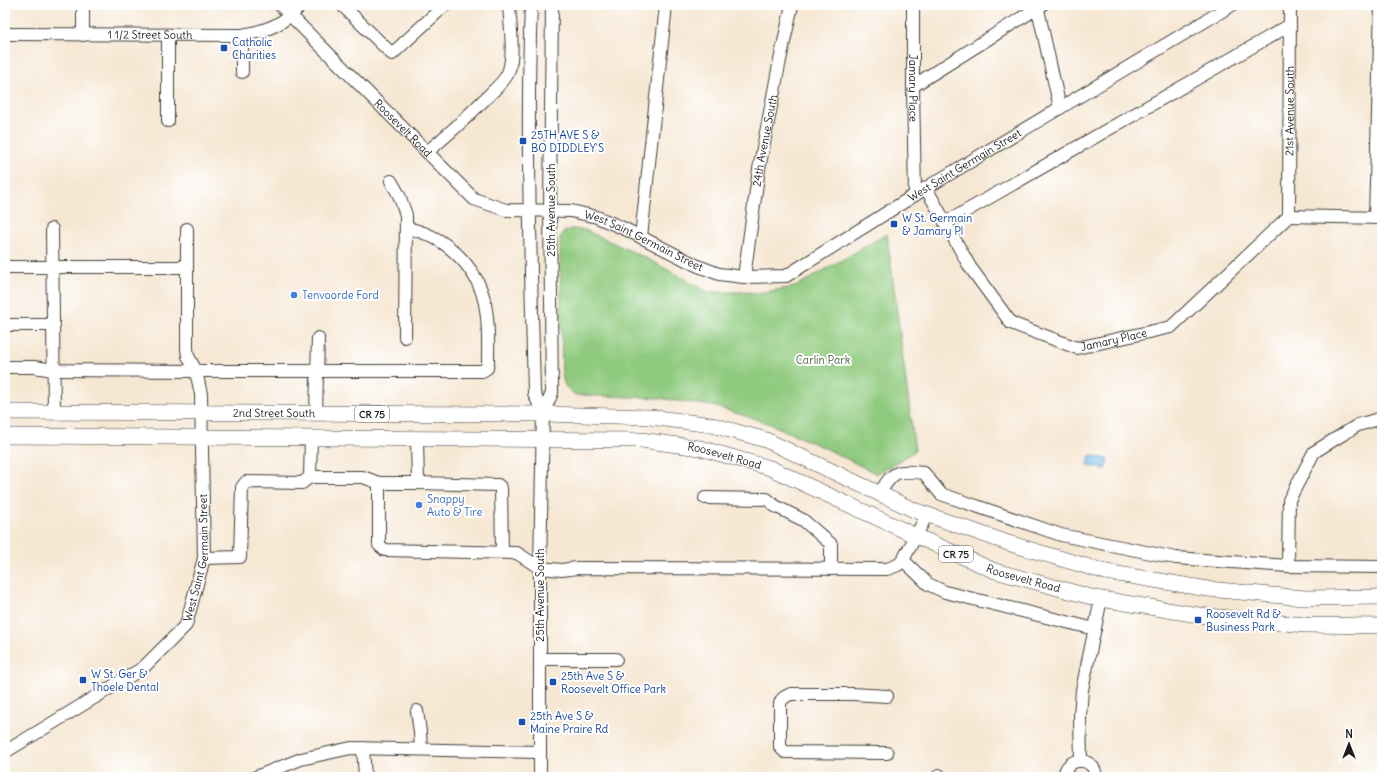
<svg xmlns="http://www.w3.org/2000/svg" width="1387" height="782" font-family="Delius,sans-serif">
  <style>
    .green { fill: #8fca7e; stroke: #56734d }
    .water { fill: #70b7e7; stroke: #466a82 }
    .lines { fill: none; stroke-linecap: round; stroke-linejoin: round }
    .minor-casing { stroke: #3d3a37; stroke-width: 14 }
    .major-casing { stroke: #3d3a37; stroke-width: 16 }
    .minor { stroke: #fff; stroke-width: 12 }
    .major { stroke: #fff; stroke-width: 15 }
    .transit-dot { fill: #1a4fb4; stroke: #fff; stroke-width: 1.5 }
    .shop-dot { fill: #3f7fe0; stroke: #fff; stroke-width: 1.5 }
    .labels { text-anchor: middle; stroke-width: 4; stroke-linejoin: round; paint-order: stroke }
    .shield { fill: #fff; stroke: #606060; stroke-width: 1 }
    .shield-label { font-size: 10px; font-weight: bold; fill: #1c1c1c }
    .street-label { font-size: 11px; fill: #1c1c1c; stroke: #fff }
    .transit-label { font-size: 11px; fill: #164399; stroke: #fff; text-anchor: start }
    .shop-label { font-size: 11px; fill: #366cbe; stroke: #fff; text-anchor: start }
    .park-label { font-size: 11px; fill: #4a6243; stroke: #fff }
  </style>
  <rect width="100%" height="100%" fill="#fff"/>
  <filter id="ink" filterUnits="userSpaceOnUse"><feTurbulence type="fractalNoise" baseFrequency=".025" numOctaves="2"/><feDisplacementMap in="SourceGraphic" scale="8" xChannelSelector="R" yChannelSelector="G"/><feConvolveMatrix kernelMatrix="1 2 1 2 8 2 1 2 1" color-interpolation-filters="sRGB"/></filter>
  <filter id="wash" filterUnits="userSpaceOnUse"><feTurbulence type="fractalNoise" baseFrequency=".012" numOctaves="4" result="noise"/><feDisplacementMap in="SourceGraphic" scale="16" xChannelSelector="R" yChannelSelector="G"/><feGaussianBlur stdDeviation="0.9" result="paint"/><feColorMatrix in="noise" values="0 0 0 0 0 0 0 0 0 0 0 0 0 0 0 0 0 1.4 0 .05"/><feComposite in="paint" operator="in"/></filter>
  <g filter="url(#wash)">
    <rect width="100%" height="100%" fill="#f6e7d3"/>
    <!-- green -->
    <polygon class="green" points="571,229 585,230 646,258 708,292 742,292 758,293 795,287 887,234 915,451 877,474 827,449 768,423 713,406 658,398 575,395 565,386 562,376 560,238 564,232"/>
    <!-- water -->
    <polygon class="water" points="1090,455 1108,459 1106,469 1088,466"/>
  </g>
  <g filter="url(#ink)">
    <g class="lines">
      <!-- minor casing -->
      <g class="minor-casing">
        <g id="minor">
          <polyline points="83,5 83,35"/>
          <path id="s1" d="M280 5 474 199 506 210 571 211 597 217 625 229 698 266 719 274 744 277 786 276 926 188 1232 5"/>
          <polyline points="342,5 392,54 445,5"/>
          <path d="M531 5C526 134 531 264 534 393L543 414 540 568V777"/>
          <path id="s2" d="M913 5V86L915 195"/>
          <polyline points="1037,5 1060,108"/>
          <path id="s3" d="M5 34 242 35C267 31 284 24 301 5"/>
          <polyline points="168,35 168,121"/>
          <polyline points="242,35 242,72"/>
          <polyline points="913,86 1042,5"/>
          <path d="M427 152C448 135 467 117 486 98 493 91 504 82 508 73 515 55 510 24 509 5"/>
          <polyline points="391,181 399,195 406,215 405,337"/>
          <path id="s4" d="M926 188 970 267 1011 323 1077 348 1171 327 1289 216"/>
          <path id="s5" d="M1289 216 1290 5"/>
          <polyline points="1289,216 1382,218"/>
          <polyline points="1375,218 1381,5"/>
          <polyline points="945,223 1290,25"/>
          <polyline points="52,229 54,412"/>
          <polyline points="641,237 666,5"/>
          <polyline points="5,267 187,267"/>
          <path id="s6" d="M744 277 759 169 779 65 792 5"/>
          <polyline points="5,325 54,325"/>
          <path d="M5 367H34L54 370 196 371H482L487 368 488 362C488 345 489 327 486 310 481 271 449 238 411 229"/>
          <polyline points="316,413 318,338"/>
          <polyline points="543,414 552,393 550,210 552,5"/>
          <polyline points="310,477 363,477 379,483 418,483 417,439"/>
          <polyline points="379,483 379,545 385,550 517,553 540,568 562,570 577,568 887,569 898,565 903,560 927,515"/>
          <polyline points="418,483 498,485 501,488 502,552"/>
          <path d="M879 494C894 470 896 470 924 473L941 494 1061 535 1176 558 1288 566 1382 567"/>
          <polyline points="705,498 767,499 775,506 803,520 831,544 831,569"/>
          <polyline points="204,558 240,557 242,487 246,482 302,483 310,477 311,437"/>
          <polyline points="903,560 928,584 945,592 1095,629"/>
          <polyline points="1288,566 1289,500 1314,452 1358,425 1382,418"/>
          <polyline points="540,659 616,659"/>
          <polyline points="417,711 420,732 421,749"/>
          <polyline points="363,748 365,777"/>
          <path id="s7" d="M5 752 143 668 186 625 204 558 201 394 196 371 188 356 187 349V229"/>
          <path d="M887 753 785 752 780 747V704C781 698 786 696 791 694H852L887 696"/>
          <polyline points="1081,761 1080,716 1082,690 1101,599"/>
          <polyline points="939,775 939,777"/>
          <polyline points="256,777 301,759 351,748 540,752"/>
          <path d="M1064 777C1066 755 1095 756 1096 777"/>
        </g>
      </g>
      <!-- major casing -->
      <g class="major-casing">
        <g id="major">
          <path id="s8" d="M5 412 543 414 650 417 712 425 766 440 914 510 1008 543 1106 572 1208 589 1304 598 1382 597"/>
          <path id="s9" d="M5 436 641 440 700 448 770 468 916 536 995 571 1095 598 1198 615 1306 625 1382 626"/>
        </g>
      </g>
      <!-- minor -->
      <use href="#minor" class="minor"/>
      <!-- major -->
      <use href="#major" class="major"/>
    </g>
  </g>
  <!-- markers -->
  <g class="transit-dot">
    <rect x="220" y="44" width="8" height="8" rx="2"/>
    <rect x="519" y="137" width="8" height="8" rx="2"/>
    <rect x="890" y="220" width="8" height="8" rx="2"/>
    <rect x="1194" y="616" width="8" height="8" rx="2"/>
    <rect x="79" y="676" width="8" height="8" rx="2"/>
    <rect x="549" y="678" width="8" height="8" rx="2"/>
    <rect x="518" y="718" width="8" height="8" rx="2"/>
  </g>
  <g class="shop-dot">
    <circle cx="294" cy="295" r="4"/>
    <circle cx="419" cy="505" r="4"/>
  </g>
  <g class="labels">
    <!-- shield labels -->
    <g class="shield">
      <rect x="355" y="406" width="34" height="16" rx="3"/>
      <rect x="939" y="546" width="34" height="16" rx="3"/>
    </g>
    <g class="shield-label">
      <text x="372" y="418">CR 75</text>
      <text x="956" y="558">CR 75</text>
    </g>
    <!-- street labels -->
    <g class="street-label">
      <text dy="4" stroke="none"><textPath href="#s3" startOffset="145">1 1/2 Street South</textPath></text>
      <text dy="4" stroke="none"><textPath href="#s2" startOffset="83">Jamary Place</textPath></text>
      <text dy="4" stroke="none"><textPath href="#s5" startOffset="105">21st Avenue South</textPath></text>
      <text dy="4" stroke="none"><textPath href="#s1" startOffset="174">Roosevelt Road</textPath></text>
      <text dy="4" stroke="none"><textPath href="#s6" startOffset="138">24th Avenue South</textPath></text>
      <text dy="4" stroke="none"><textPath href="#s1" startOffset="812">West Saint Germain Street</textPath></text>
      <text transform="translate(551 210) rotate(-90)" y="4">25th Avenue South</text>
      <text dy="4" stroke="none"><textPath href="#s1" startOffset="452">West Saint Germain Street</textPath></text>
      <text dy="4" stroke="none"><textPath href="#s4" startOffset="268">Jamary Place</textPath></text>
      <text dy="4" stroke="none"><textPath href="#s8" startOffset="269">2nd Street South</textPath></text>
      <text dy="4" stroke="none"><textPath href="#s9" startOffset="721">Roosevelt Road</textPath></text>
      <text dy="4" stroke="none"><textPath href="#s7" startOffset="291">West Saint Germain Street</textPath></text>
      <text dy="4" stroke="none"><textPath href="#s9" startOffset="1045">Roosevelt Road</textPath></text>
      <text transform="translate(540 595) rotate(-90)" y="4">25th Avenue South</text>
    </g>
    <!-- transit labels -->
    <g class="transit-label">
      <text x="232" y="46">Catholic<tspan x="232" dy="13">Charities</tspan></text>
      <text x="531" y="139">25TH AVE S &amp;<tspan x="531" dy="13">BO DIDDLEY'S</tspan></text>
      <text x="902" y="222">W St. Germain<tspan x="902" dy="13">&amp; Jamary Pl</tspan></text>
      <text x="1206" y="618">Roosevelt Rd &amp;<tspan x="1206" dy="13">Business Park</tspan></text>
      <text x="91" y="678">W St. Ger &amp;<tspan x="91" dy="13">Thoele Dental</tspan></text>
      <text x="561" y="680">25th Ave S &amp;<tspan x="561" dy="13">Roosevelt Office Park</tspan></text>
      <text x="530" y="720">25th Ave S &amp;<tspan x="530" dy="13">Maine Praire Rd</tspan></text>
    </g>
    <!-- shop labels -->
    <g class="shop-label">
      <text x="302" y="299">Tenvoorde Ford</text>
      <text x="427" y="503">Snappy<tspan x="427" dy="13">Auto &amp; Tire</tspan></text>
    </g>
    <!-- park labels -->
    <g class="park-label">
      <text x="823" y="364">Carlin Park</text>
    </g>
  </g>
  <!-- margin -->
  <rect width="1387" height="782" fill="none" stroke="#fff" stroke-width="20"/>
  <!-- north arrow -->
  <g transform="translate(1349 744)" stroke="#ffffff" stroke-width="3" paint-order="stroke">
  <path d="M0-3L7 15L0 10L-7 15Z" fill="#1c1c1c"/>
  <text y="-6" font-size="11" font-weight="bold" text-anchor="middle" fill="#1c1c1c">N</text>
  </g>
</svg>
